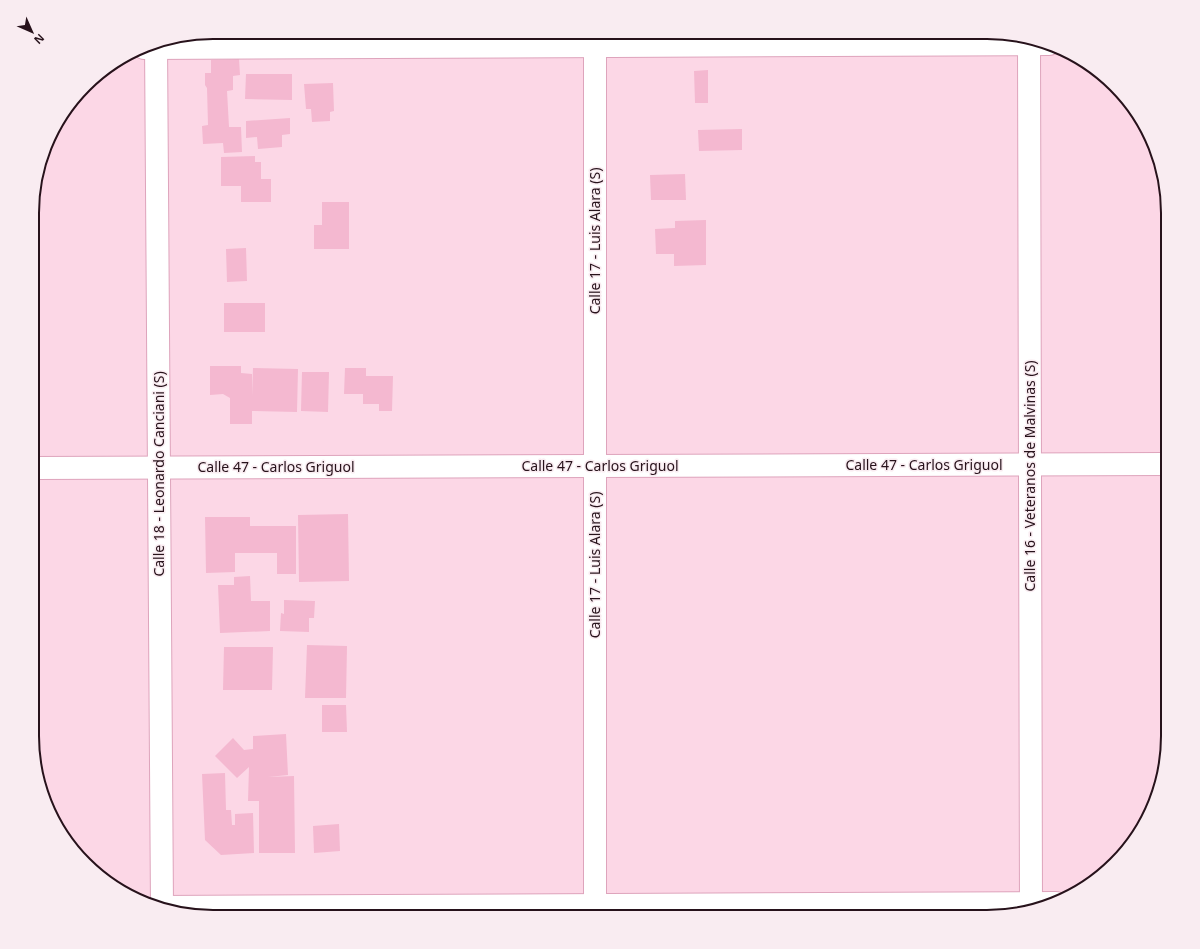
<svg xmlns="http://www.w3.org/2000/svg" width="1200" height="949" font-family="'Noto Sans',sans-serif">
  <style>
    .building { fill: #f4b8d0 }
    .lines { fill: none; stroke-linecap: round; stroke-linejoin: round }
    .minor-casing { stroke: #dea4bc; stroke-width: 24 }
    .minor { stroke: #fff; stroke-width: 22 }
    .labels { text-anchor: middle; stroke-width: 3; stroke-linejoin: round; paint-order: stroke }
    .street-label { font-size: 14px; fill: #27121b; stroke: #f9ecf1 }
    .rim { fill: none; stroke: #27121b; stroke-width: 2 }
  </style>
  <rect width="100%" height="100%" fill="#fcd7e6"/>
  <!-- building -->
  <g class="building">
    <polygon points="239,59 240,75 233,76 233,90 227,91 229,127 241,127 242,152 224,153 223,143 203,144 202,126 208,125 207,88 205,85 205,73 211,73 211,60"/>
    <polygon points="708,70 708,103 695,103 694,71"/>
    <polygon points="246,74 292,74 292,100 245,99"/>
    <polygon points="333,83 334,111 330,112 330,121 312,122 311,109 306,109 304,84"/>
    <polygon points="290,118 290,134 282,135 282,147 258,149 257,137 246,138 246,121"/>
    <polygon points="742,129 742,150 699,151 698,130"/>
    <polygon points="255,156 255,162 261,162 261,179 271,179 271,202 241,202 241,186 221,186 221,157"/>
    <polygon points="685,174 686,200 651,200 650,175"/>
    <polygon points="322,202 349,202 349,249 314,249 314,225 322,225"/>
    <polygon points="706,220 706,265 674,266 674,254 656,254 655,229 675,228 675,221"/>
    <polygon points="246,248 247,281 227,282 226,249"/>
    <rect x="224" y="303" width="41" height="29"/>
    <polygon points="210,366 241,366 241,373 252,374 252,396 253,368 298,369 297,412 252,411 252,424 230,424 230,398 223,394 210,395"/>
    <polygon points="345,368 366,368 366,376 393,376 392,411 379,411 379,404 363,404 363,394 344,394"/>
    <polygon points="302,372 329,372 328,412 301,411"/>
    <polygon points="348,514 349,581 299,582 298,515"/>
    <polygon points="205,517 250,517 250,526 296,526 296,574 277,574 277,553 235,553 235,572 206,573"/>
    <polygon points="250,576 251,601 270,601 270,631 220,633 218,585 234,585 234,577"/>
    <polygon points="284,600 315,601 314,618 309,618 309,632 280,631 281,613 284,614"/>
    <polygon points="307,645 347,646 346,698 305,698"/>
    <polygon points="224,647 273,647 272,690 223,690"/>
    <polygon points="322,705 346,705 347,732 322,732"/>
    <polygon points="286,734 288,775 268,777 294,776 295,853 259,853 259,801 248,801 249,767 237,778 215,756 233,738 244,750 253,749 253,736"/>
    <polygon points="225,773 226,810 231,810 232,825 235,825 235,814 253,813 254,853 221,855 205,840 202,774"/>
    <polygon points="339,824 340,851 314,853 313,826"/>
  </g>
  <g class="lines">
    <!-- minor casing -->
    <g class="minor-casing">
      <g id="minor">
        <polyline points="156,42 162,907"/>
        <polyline points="1029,44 1031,908"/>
        <polyline points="144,48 1049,44"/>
        <polyline points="33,468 1168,464"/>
        <polyline points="159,907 1056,903"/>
        <polyline points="595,917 595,46"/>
      </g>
    </g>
    <!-- minor -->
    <use href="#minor" class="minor"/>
  </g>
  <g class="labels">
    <!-- street labels -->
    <g class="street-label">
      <text transform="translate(595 241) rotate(-90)" y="5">Calle 17 - Luis Alara (S)</text>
      <text x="924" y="470">Calle 47 - Carlos Griguol</text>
      <text x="600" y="471">Calle 47 - Carlos Griguol</text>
      <text x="276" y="472">Calle 47 - Carlos Griguol</text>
      <text transform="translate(159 474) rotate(-90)" y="5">Calle 18 - Leonardo Canciani (S)</text>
      <text transform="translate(1030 476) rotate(-90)" y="5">Calle 16 - Veteranos de Malvinas (S)</text>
      <text transform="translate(595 565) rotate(-90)" y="5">Calle 17 - Luis Alara (S)</text>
    </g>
  </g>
  <!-- crop -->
  <path d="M0 0H1200V949H0ZM213 39H987A174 174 0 0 1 1161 213V736A174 174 0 0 1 987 910H213A174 174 0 0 1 39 736V213A174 174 0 0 1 213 39Z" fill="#f9ecf1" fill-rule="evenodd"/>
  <path class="rim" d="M213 39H987A174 174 0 0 1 1161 213V736A174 174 0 0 1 987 910H213A174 174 0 0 1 39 736V213A174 174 0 0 1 213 39Z"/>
  <!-- north arrow -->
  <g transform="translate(32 32) rotate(135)" stroke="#f9ecf1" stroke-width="3" paint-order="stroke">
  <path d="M0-3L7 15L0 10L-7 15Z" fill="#27121b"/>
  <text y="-6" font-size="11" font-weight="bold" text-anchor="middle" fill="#27121b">N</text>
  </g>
</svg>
